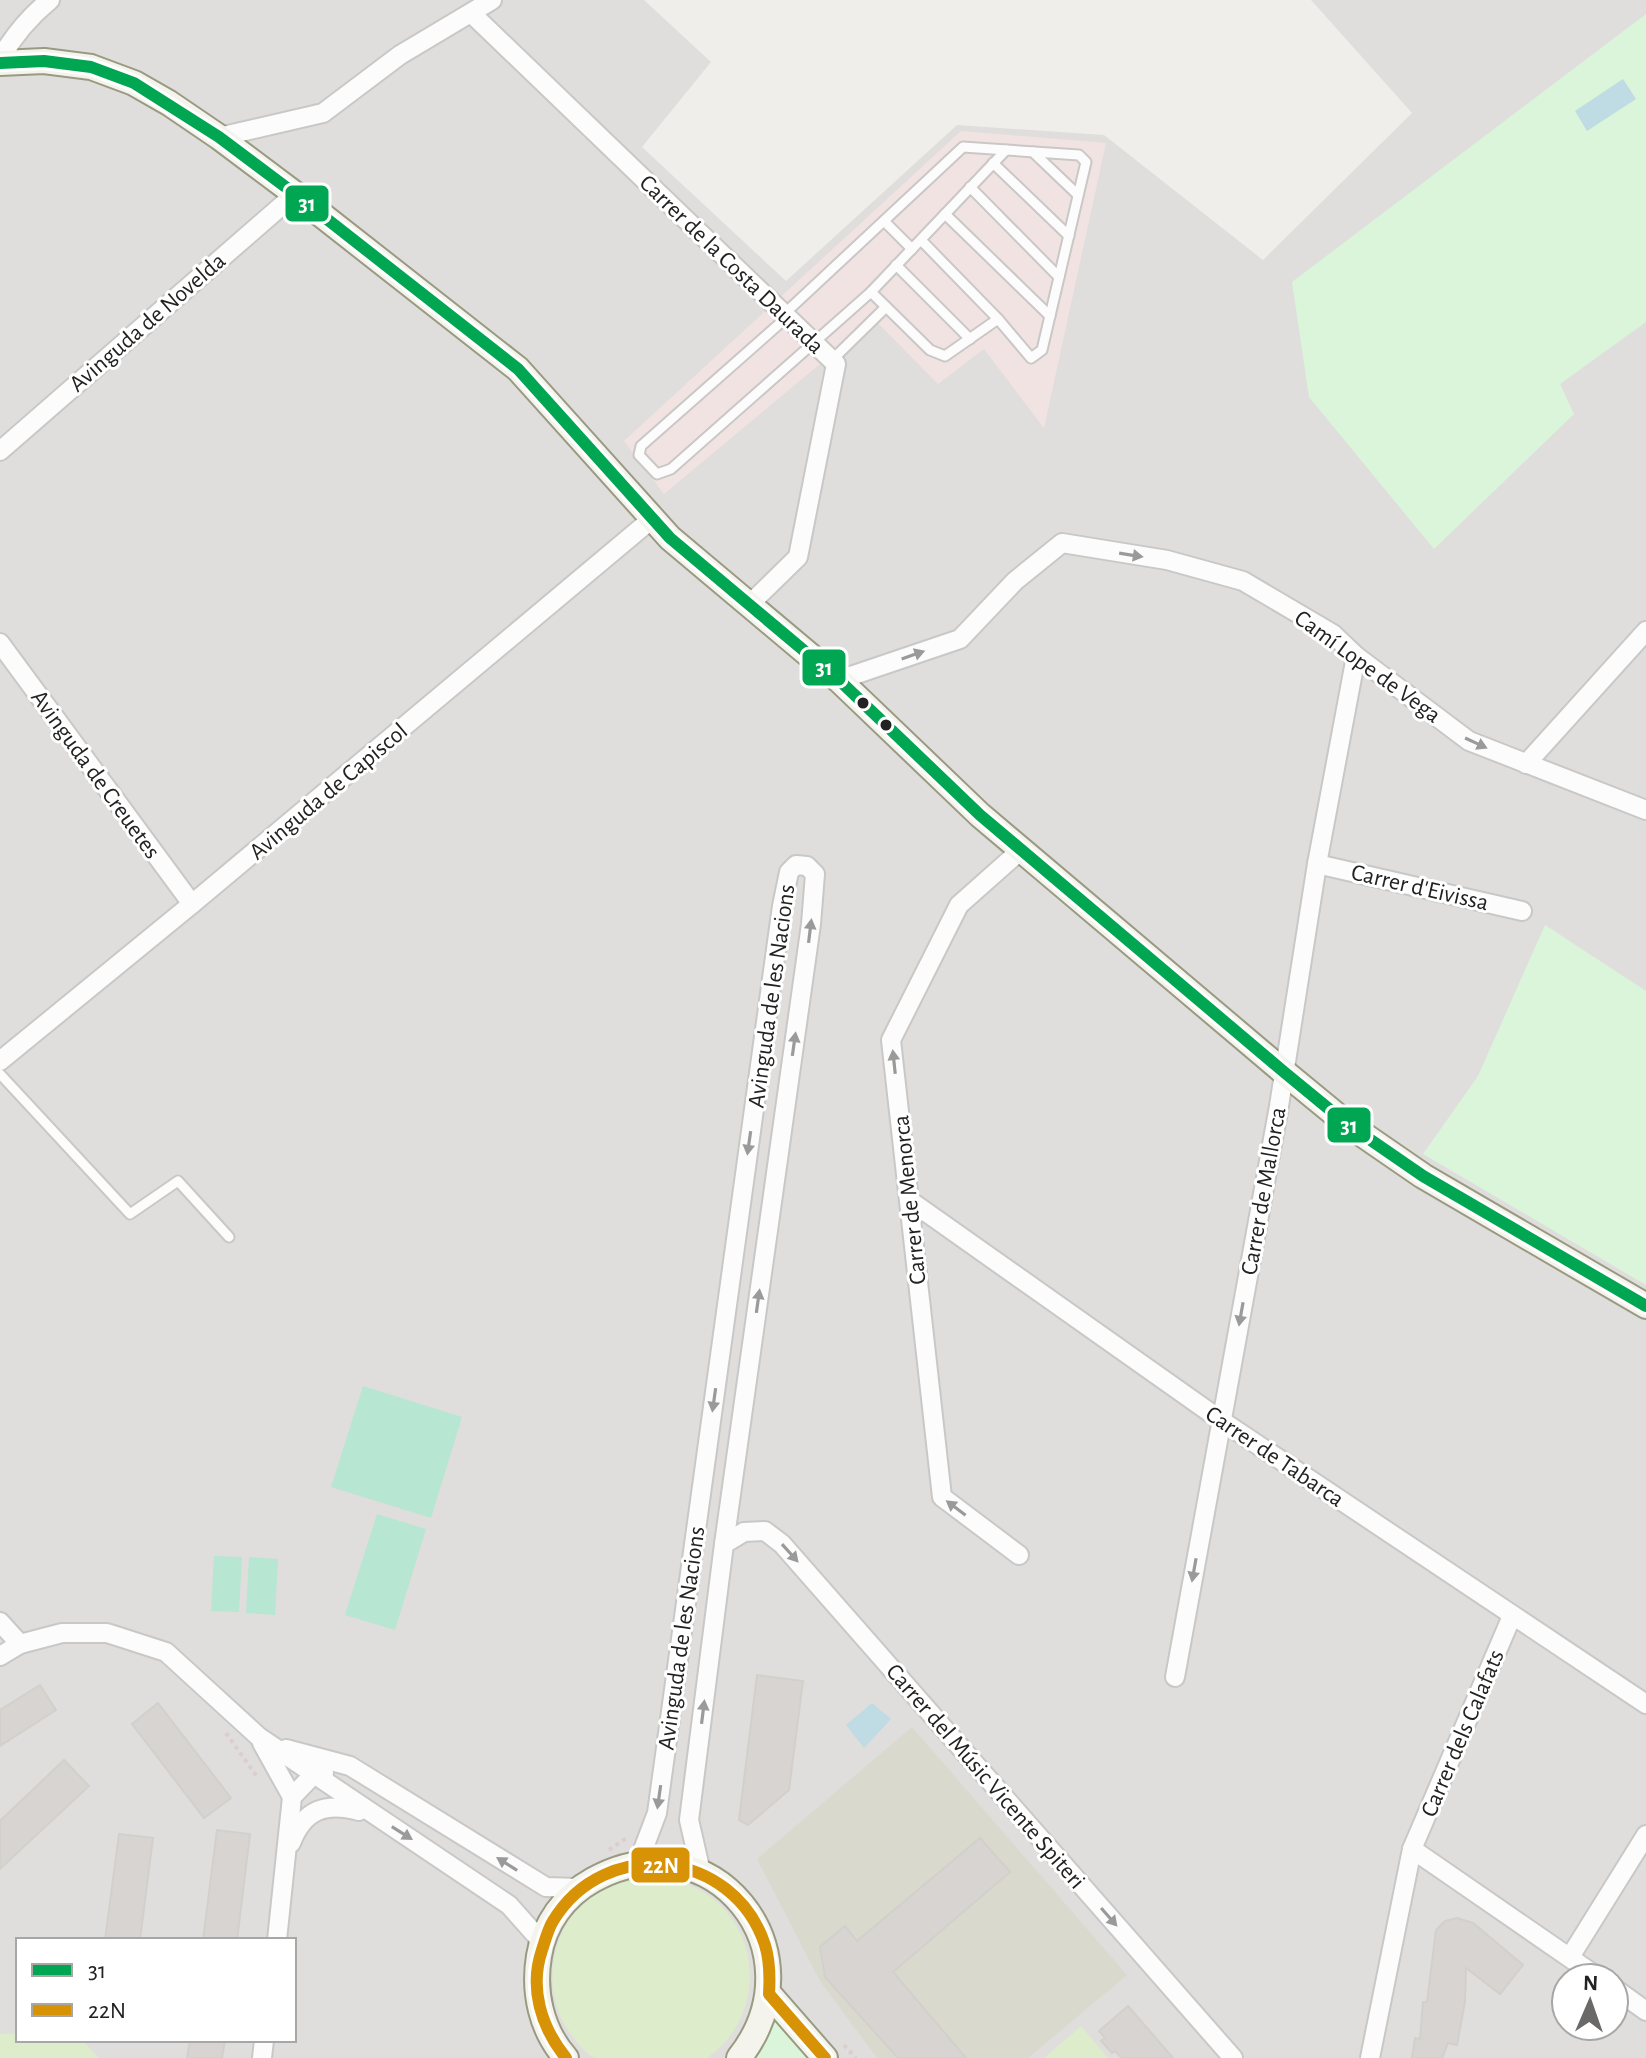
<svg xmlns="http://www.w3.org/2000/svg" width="1646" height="2058" font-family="'Alegreya Sans',sans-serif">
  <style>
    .residential { fill: #dfdedc; fill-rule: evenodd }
    .commercial { fill: #f1e3e1 }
    .construction { fill: #d9d9cd }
    .grass { fill: #ddeccb }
    .park { fill: #daf5da }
    .pitch { fill: #b7e6d2 }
    .water { fill: #bfdbe3 }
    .building { fill: #d7d4d2; stroke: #d3d0cc; stroke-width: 2 }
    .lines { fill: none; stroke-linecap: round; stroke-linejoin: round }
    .lane-casing { stroke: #c9c8c7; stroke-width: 13 }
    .street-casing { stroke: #c9c8c7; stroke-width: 22 }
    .secondary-casing { stroke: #999a82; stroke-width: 28 }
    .path { stroke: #dccecd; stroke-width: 4; stroke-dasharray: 4 4; stroke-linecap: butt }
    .lane { stroke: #fdfcfc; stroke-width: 9 }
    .street { stroke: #fdfcfc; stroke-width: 18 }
    .secondary { stroke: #f4f4ed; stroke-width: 24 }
    .bus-1-casing { stroke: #fff; stroke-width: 18 }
    .bus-2-casing { stroke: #fff; stroke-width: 18 }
    .bus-1 { stroke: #00a651; stroke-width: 12 }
    .bus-2 { stroke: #d79205; stroke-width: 12 }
    .oneway { fill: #9a9a9a }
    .bus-dot { fill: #222; stroke: #fff; stroke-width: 3 }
    .labels { text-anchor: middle; stroke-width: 6; stroke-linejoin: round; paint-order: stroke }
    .street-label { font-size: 24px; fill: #222; stroke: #fff }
    .line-badge { stroke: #fff; stroke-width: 3 }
    .badge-label { font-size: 22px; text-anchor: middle; font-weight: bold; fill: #fff }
  </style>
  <rect width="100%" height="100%" fill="#f0eeeb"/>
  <!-- residential -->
  <path class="residential" d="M0 0H644L711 62 642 147 786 281 957 125 1104 135 1263 260 1412 113 1311 0H1646V2058H0ZM18 1940H294V2040H18ZM1566 1978H1614V2026H1566Z"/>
  <!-- commercial -->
  <polygon class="commercial" points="961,131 1106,143 1044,428 984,349 938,384 874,319 664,494 624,441"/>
  <!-- construction -->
  <polygon class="construction" points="912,1727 1127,1975 1028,2058 877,2058 820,1981 757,1859"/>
  <!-- grass -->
  <g class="grass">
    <path d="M655 1878C674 1880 692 1884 708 1895 764 1934 764 2019 707 2058 680 2058 654 2058 627 2058 618 2058 606 2058 597 2058 586 2056 576 2041 570 2033 537 1987 552 1917 602 1890 620 1881 636 1879 655 1878Z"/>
    <polygon points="1081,2026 1108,2058 1044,2058"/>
    <polygon points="0,2034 18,2034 18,2040 82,2040 99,2058 0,2058"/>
  </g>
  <!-- park -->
  <g class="park">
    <polygon points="1646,14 1646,322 1560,384 1574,414 1434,549 1309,397 1292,282"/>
    <polygon points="1545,925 1646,991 1646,1285 1423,1154 1478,1076"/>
    <polygon points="774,2018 808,2058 748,2058 761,2042"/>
  </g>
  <!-- pitch -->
  <g class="pitch">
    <polygon points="363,1386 462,1417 431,1518 331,1487"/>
    <polygon points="377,1514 426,1529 395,1630 345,1615"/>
    <polygon points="214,1556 242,1557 239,1612 211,1611"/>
    <polygon points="249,1557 278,1559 275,1615 246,1613"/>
  </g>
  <!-- water -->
  <g class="water">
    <polygon points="1623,79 1636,99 1587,131 1575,111"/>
    <polygon points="872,1703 891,1719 864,1748 846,1725"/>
  </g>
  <!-- building -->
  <g class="building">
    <polygon points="757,1675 803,1681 789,1790 748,1825 739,1820"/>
    <polygon points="40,1685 56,1710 0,1746 0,1710"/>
    <polygon points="158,1703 231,1798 204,1818 132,1724"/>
    <polygon points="64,1760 89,1786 0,1869 0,1821"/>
    <polygon points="217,1830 250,1834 237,1940 203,1940"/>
    <polygon points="119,1834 153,1838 140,1940 105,1940"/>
    <polygon points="980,1838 1010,1872 893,1972 966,2058 898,2058 825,1977 820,1947 845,1926 857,1941"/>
    <polygon points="1457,1918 1473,1923 1523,1965 1500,1994 1466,1968 1465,2002 1457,2045 1448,2043 1442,2058 1412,2058 1415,2038 1420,2039 1423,2002 1427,2002 1436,1930 1445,1921"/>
    <polygon points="1128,2006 1173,2058 1122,2058 1115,2051 1112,2053 1101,2041 1105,2038 1099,2031"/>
    <polygon points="190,2040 225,2040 222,2058 187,2058"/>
  </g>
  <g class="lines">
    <!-- lane casing -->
    <g class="lane-casing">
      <g id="lane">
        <polyline points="1033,152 1078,195"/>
        <polyline points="993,163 1069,236"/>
        <polyline points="970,187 1059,277"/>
        <polyline points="945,214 1050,316"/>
        <polyline points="884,221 912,249"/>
        <polyline points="921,240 998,319"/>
        <polyline points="896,265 970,339"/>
        <polyline points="871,292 1006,150"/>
        <polyline points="783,315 963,147 1079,155 1086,162 1042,350 1031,358 998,319 945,356 930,350 871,292 671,469 657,474 639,455 641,446 786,318"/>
        <polyline points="832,360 886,307"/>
        <polyline points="0,1074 130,1214 178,1181 229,1237"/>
      </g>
    </g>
    <!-- street casing -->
    <g class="street-casing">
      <g id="street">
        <polyline points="471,13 836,364 798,557 749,605"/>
        <path d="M0 59C14 35 29 17 50 0"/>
        <polyline points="219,137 323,113 400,55 492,0"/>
        <polyline points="0,451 295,194"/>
        <polyline points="0,643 192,904"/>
        <polyline points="839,680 960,639 1015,581 1062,543 1167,560 1243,581 1333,634 1356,656 1469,741 1646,810"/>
        <polyline points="1526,764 1646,631"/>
        <polyline points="1317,864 1522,911"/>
        <polyline points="0,1061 192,904 653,518"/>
        <polyline points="909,1200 1222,1421 1646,1704"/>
        <polyline points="724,1544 744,1532 765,1531 782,1544 1233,2058"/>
        <polyline points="1019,1555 942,1497 891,1040 959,905 1021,850"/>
        <polyline points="0,1622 20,1644"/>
        <polyline points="0,1656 20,1644 62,1633 107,1633 166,1652 259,1737 509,1905 541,1941"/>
        <polyline points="1175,1677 1279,1106 1317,864 1356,656"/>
        <polyline points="262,1743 292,1797"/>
        <polyline points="286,1749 350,1766 546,1887 579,1888"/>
        <path d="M291 1843C304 1809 326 1802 359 1811"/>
        <polyline points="1412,1849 1599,1978"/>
        <polyline points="638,1863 657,1813 782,906 789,872 796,865 807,866 815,874 811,924 724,1544 689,1820 701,1872"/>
        <polyline points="277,1940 292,1797 313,1775 324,1773"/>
        <polyline points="1570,1957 1646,1835"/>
        <polyline points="1614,1988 1646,2011"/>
        <polyline points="262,2058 264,2040"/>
        <polyline points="1370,2058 1412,1849 1512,1616"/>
      </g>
    </g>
    <!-- secondary casing -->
    <g class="secondary-casing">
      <g id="secondary">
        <polyline points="0,63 44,61 91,67 134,83 169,103 219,137 295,194 518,369 670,538 839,680 980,815 1284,1072 1346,1123 1423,1176 1646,1306"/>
        <polyline points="769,1994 825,2058"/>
        <path d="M566 2058C541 2030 533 1992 539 1956 544 1924 564 1896 593 1880 711 1814 823 1951 739 2058"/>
      </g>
    </g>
    <!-- path -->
    <g class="path">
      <polyline points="226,1733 258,1778"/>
      <polyline points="609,1850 628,1837"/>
      <polyline points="844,2045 856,2058"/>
    </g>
    <!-- lane -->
    <use href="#lane" class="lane"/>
    <!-- street -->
    <use href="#street" class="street"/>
    <!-- secondary -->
    <use href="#secondary" class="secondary"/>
    <!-- bus-1 casing -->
    <g class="bus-1-casing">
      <polyline id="bus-1" points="0,63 44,61 91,67 134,83 219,137 295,194 518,369 670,538 839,680 980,815 1284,1072 1346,1123 1423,1176 1646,1306"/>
    </g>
    <!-- bus-2 casing -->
    <g class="bus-2-casing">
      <path id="bus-2" d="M566 2058C541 2027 529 1988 542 1950 545 1941 548 1929 553 1921 605 1835 734 1850 765 1945 770 1961 770 1978 769 1994L825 2058"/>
    </g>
    <!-- bus-1 -->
    <use href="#bus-1" class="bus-1"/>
    <!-- bus-2 -->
    <use href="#bus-2" class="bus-2"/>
  </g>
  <!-- one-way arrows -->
  <defs><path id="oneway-solid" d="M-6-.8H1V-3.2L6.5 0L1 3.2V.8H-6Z" transform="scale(2)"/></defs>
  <g class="oneway">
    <use href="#oneway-solid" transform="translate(1131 555) rotate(9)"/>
    <use href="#oneway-solid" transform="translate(913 655) rotate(-19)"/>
    <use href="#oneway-solid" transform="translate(1476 743) rotate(25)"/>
    <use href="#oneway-solid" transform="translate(810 931) rotate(-83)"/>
    <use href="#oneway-solid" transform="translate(794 1044) rotate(-82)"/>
    <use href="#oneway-solid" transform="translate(894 1062) rotate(-96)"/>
    <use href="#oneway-solid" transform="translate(749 1143) rotate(98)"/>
    <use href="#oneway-solid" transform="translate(758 1301) rotate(-82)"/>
    <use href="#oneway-solid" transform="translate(1241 1314) rotate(100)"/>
    <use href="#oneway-solid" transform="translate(714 1400) rotate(98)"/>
    <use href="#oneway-solid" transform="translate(956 1508) rotate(-143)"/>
    <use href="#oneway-solid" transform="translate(790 1553) rotate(48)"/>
    <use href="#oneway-solid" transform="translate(1194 1570) rotate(100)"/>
    <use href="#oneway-solid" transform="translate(703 1712) rotate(-83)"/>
    <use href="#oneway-solid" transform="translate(659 1797) rotate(98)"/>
    <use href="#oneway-solid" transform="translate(402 1833) rotate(32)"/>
    <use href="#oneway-solid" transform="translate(507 1864) rotate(-148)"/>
    <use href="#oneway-solid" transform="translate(1109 1917) rotate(49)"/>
  </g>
  <!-- markers -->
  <g class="bus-dot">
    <circle cx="863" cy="703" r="7"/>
    <circle cx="886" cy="725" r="7"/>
  </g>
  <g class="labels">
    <!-- street labels -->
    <g class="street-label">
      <text transform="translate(732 264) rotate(44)" y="8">Carrer de la Costa Daurada</text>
      <text transform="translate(147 322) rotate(-41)" y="8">Avinguda de Novelda</text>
      <text transform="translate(1368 666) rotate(36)" y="8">Camí Lope de Vega</text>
      <text transform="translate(96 774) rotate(54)" y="8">Avinguda de Creuetes</text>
      <text transform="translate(328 791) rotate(-40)" y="8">Avinguda de Capiscol</text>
      <text transform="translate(1420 887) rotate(13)" y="8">Carrer d'Eivissa</text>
      <text transform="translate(771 996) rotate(-82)" y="8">Avinguda de les Nacions</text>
      <text transform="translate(1263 1191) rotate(-80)" y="8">Carrer de Mallorca</text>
      <text transform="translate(909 1200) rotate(-96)" y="8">Carrer de Menorca</text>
      <text transform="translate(1275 1456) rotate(34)" y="8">Carrer de Tabarca</text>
      <text transform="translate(681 1638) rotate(-82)" y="8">Avinguda de les Nacions</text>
      <text transform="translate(1462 1733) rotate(-67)" y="8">Carrer dels Calafats</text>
      <text transform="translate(986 1776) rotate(49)" y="8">Carrer del Músic Vicente Spiteri</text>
    </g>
  </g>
  <g class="line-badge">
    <rect x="284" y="184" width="46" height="39" rx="8" fill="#00a651"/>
    <rect x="801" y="648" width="46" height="39" rx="8" fill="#00a651"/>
    <rect x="1326" y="1106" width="46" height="38" rx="8" fill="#00a651"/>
    <rect x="630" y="1846" width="61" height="38" rx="8" fill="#d79205"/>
  </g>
  <g class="badge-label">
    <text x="307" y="211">31</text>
    <text x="824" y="675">31</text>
    <text x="1349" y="1133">31</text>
    <text x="661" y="1873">22N</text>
  </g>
  <!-- legend -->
  <rect x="16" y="1938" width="280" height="104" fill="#ffffff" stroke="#a7a7a7" stroke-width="2"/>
  <rect x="32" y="1964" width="40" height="12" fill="#00a651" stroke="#a7a7a7" stroke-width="2"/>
  <text x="88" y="1978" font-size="24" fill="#222222">31</text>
  <rect x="32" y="2004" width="40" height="12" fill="#d79205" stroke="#a7a7a7" stroke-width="2"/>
  <text x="88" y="2018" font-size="24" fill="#222222">22N</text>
  <!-- north arrow -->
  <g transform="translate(1590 2002) rotate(2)"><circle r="38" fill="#ffffff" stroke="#a7a7a7" stroke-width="2"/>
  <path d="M0-6L14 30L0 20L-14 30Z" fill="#6a6968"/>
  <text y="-12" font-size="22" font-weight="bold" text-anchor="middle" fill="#222222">N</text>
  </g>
</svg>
